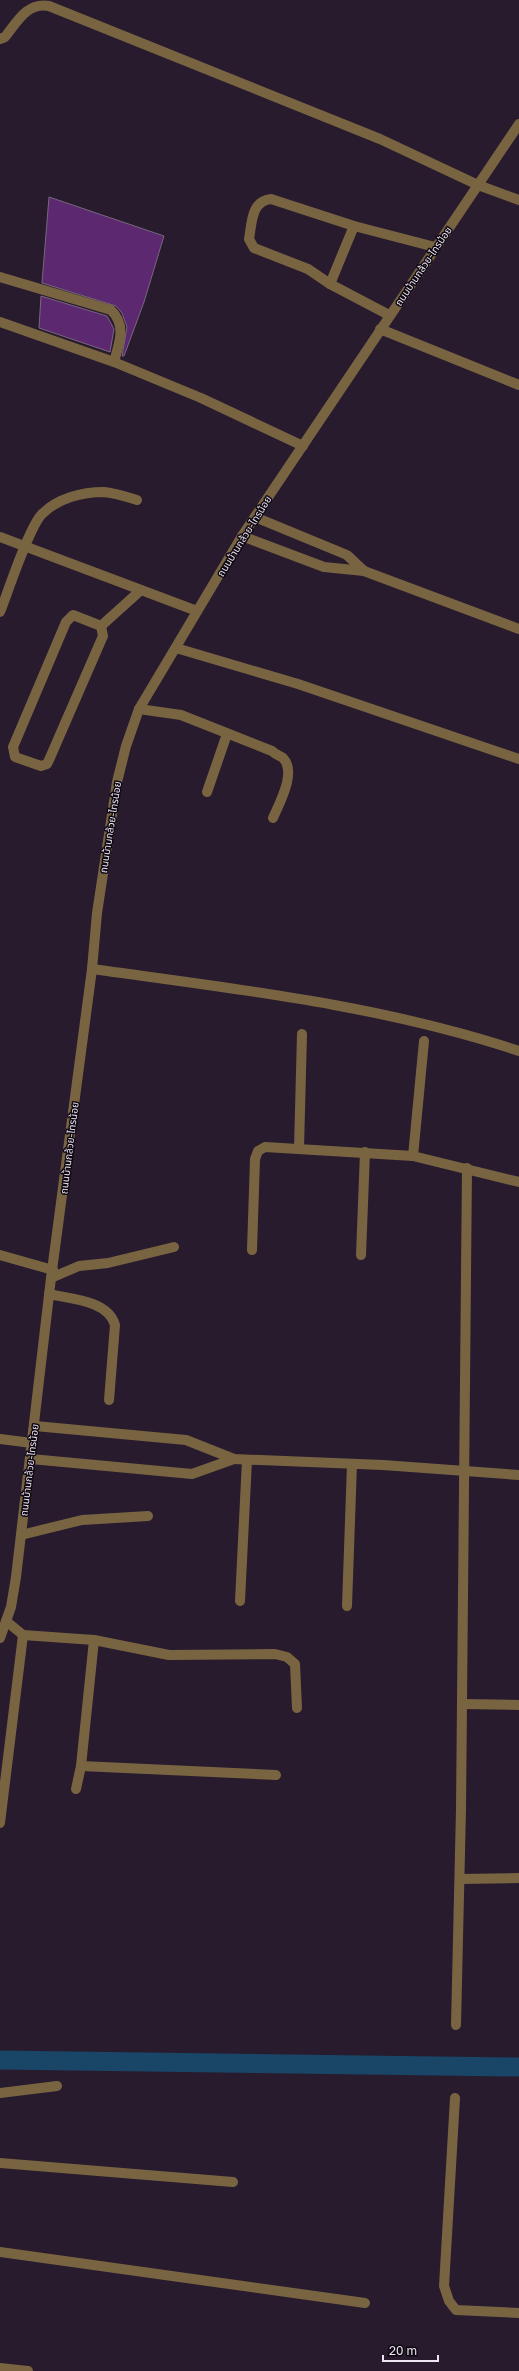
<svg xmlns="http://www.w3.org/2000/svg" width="519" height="2371" font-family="'Golos Text','Noto Sans Thai',sans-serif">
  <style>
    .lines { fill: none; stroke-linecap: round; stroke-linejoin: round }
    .canal { stroke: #194667; stroke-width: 19 }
    .building { fill: #5c2970; stroke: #77677e }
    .minor { stroke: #796442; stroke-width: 10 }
    .labels { text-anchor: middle; stroke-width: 3; stroke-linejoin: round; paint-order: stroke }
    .street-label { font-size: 10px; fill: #ede5f2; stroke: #0e0811 }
  </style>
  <rect width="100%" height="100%" fill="#281b2e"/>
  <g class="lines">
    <!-- canal -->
    <polyline class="canal" points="0,2060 519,2067"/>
  </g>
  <!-- building -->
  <g class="building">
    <polygon points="49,197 164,236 144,302 124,356 122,356 127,327 122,313 116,306 42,283"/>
    <polygon points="41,296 107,316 114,329 110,352 39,328"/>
  </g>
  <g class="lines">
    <!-- minor -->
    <g class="minor">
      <path d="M0 39 5 37C17 22 27 2 49 6L380 139 478 185 519 200"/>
      <path d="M0 277 111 310C127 326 119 343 114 362"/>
      <polyline points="330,284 354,226"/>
      <path d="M389 315 330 284 308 269 254 248 249 239C252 223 251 201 271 199L354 226 435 247"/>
      <polyline points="0,322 114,362 201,398 303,446"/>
      <polyline points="380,329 519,385"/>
      <polyline points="255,517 347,555 364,571"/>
      <polyline points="242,536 324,567 364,571 519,629"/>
      <polyline points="0,537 197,611"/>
      <path d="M0 612C8 592 29 527 42 514 58 498 82 492 104 492 115 493 127 497 137 500"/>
      <polygon points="73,615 101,626 103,636 49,760 47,764 41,766 15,757 13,747 66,622"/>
      <polyline points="101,626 141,590"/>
      <polyline points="176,648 298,684 519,759"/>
      <path d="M139 709 181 715 272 751C275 754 280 756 283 758 297 772 279 804 273 818"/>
      <polyline points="207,792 227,734"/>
      <path d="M92 969C236 989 381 1005 519 1051"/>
      <polyline points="299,1148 302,1034"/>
      <polyline points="413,1156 424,1041"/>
      <polyline points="252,1250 255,1159 258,1151 265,1147 413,1156 519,1182"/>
      <polyline points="0,1255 53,1270"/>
      <polyline points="361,1255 365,1152"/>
      <polyline points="51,1278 79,1266 108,1263 174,1247"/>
      <path d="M49 1294C70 1299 108 1300 115 1325L109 1400"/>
      <polyline points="35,1426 186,1440 234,1459 383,1465 519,1475"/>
      <polyline points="0,1439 32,1443"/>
      <polyline points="31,1459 192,1474 234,1459"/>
      <polyline points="21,1535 82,1520 148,1516"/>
      <polyline points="240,1601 247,1460"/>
      <polyline points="347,1606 352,1464"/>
      <polyline points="6,1621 23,1635 94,1640 169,1655 275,1654 287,1657 295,1664 297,1708"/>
      <polyline points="0,1638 11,1607 16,1577 51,1278 92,969 97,913 117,782 126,746 139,709 242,536 519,124"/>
      <polyline points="462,1704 519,1705"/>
      <polyline points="81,1766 276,1775"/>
      <polyline points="76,1789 81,1766 94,1640"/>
      <polyline points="0,1823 23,1635"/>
      <polyline points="460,1879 519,1878"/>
      <polyline points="456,2025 461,1809 467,1168"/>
      <polyline points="0,2093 57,2086"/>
      <polyline points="455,2098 444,2286 449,2301 456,2310 519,2313"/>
      <polyline points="0,2163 233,2182"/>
      <polyline points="0,2252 365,2303"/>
      <polyline points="0,2368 28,2371"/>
    </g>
  </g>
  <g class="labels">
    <!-- street labels -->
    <g class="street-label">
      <text transform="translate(423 266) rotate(-56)" y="4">ถนนบ้านกล้วย-ไทรน้อย</text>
      <text transform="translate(244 536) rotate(-58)" y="4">ถนนบ้านกล้วย-ไทรน้อย</text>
      <text transform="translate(110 827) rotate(-81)" y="4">ถนนบ้านกล้วย-ไทรน้อย</text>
      <text transform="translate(69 1148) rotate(-83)" y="4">ถนนบ้านกล้วย-ไทรน้อย</text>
      <text transform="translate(29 1470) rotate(-83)" y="4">ถนนบ้านกล้วย-ไทรน้อย</text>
    </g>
  </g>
  <!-- scale -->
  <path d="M383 2355v6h55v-6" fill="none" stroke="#ede5f2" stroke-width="2"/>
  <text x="389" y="2355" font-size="12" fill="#ede5f2" stroke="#0e0811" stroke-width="3" paint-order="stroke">20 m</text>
</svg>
